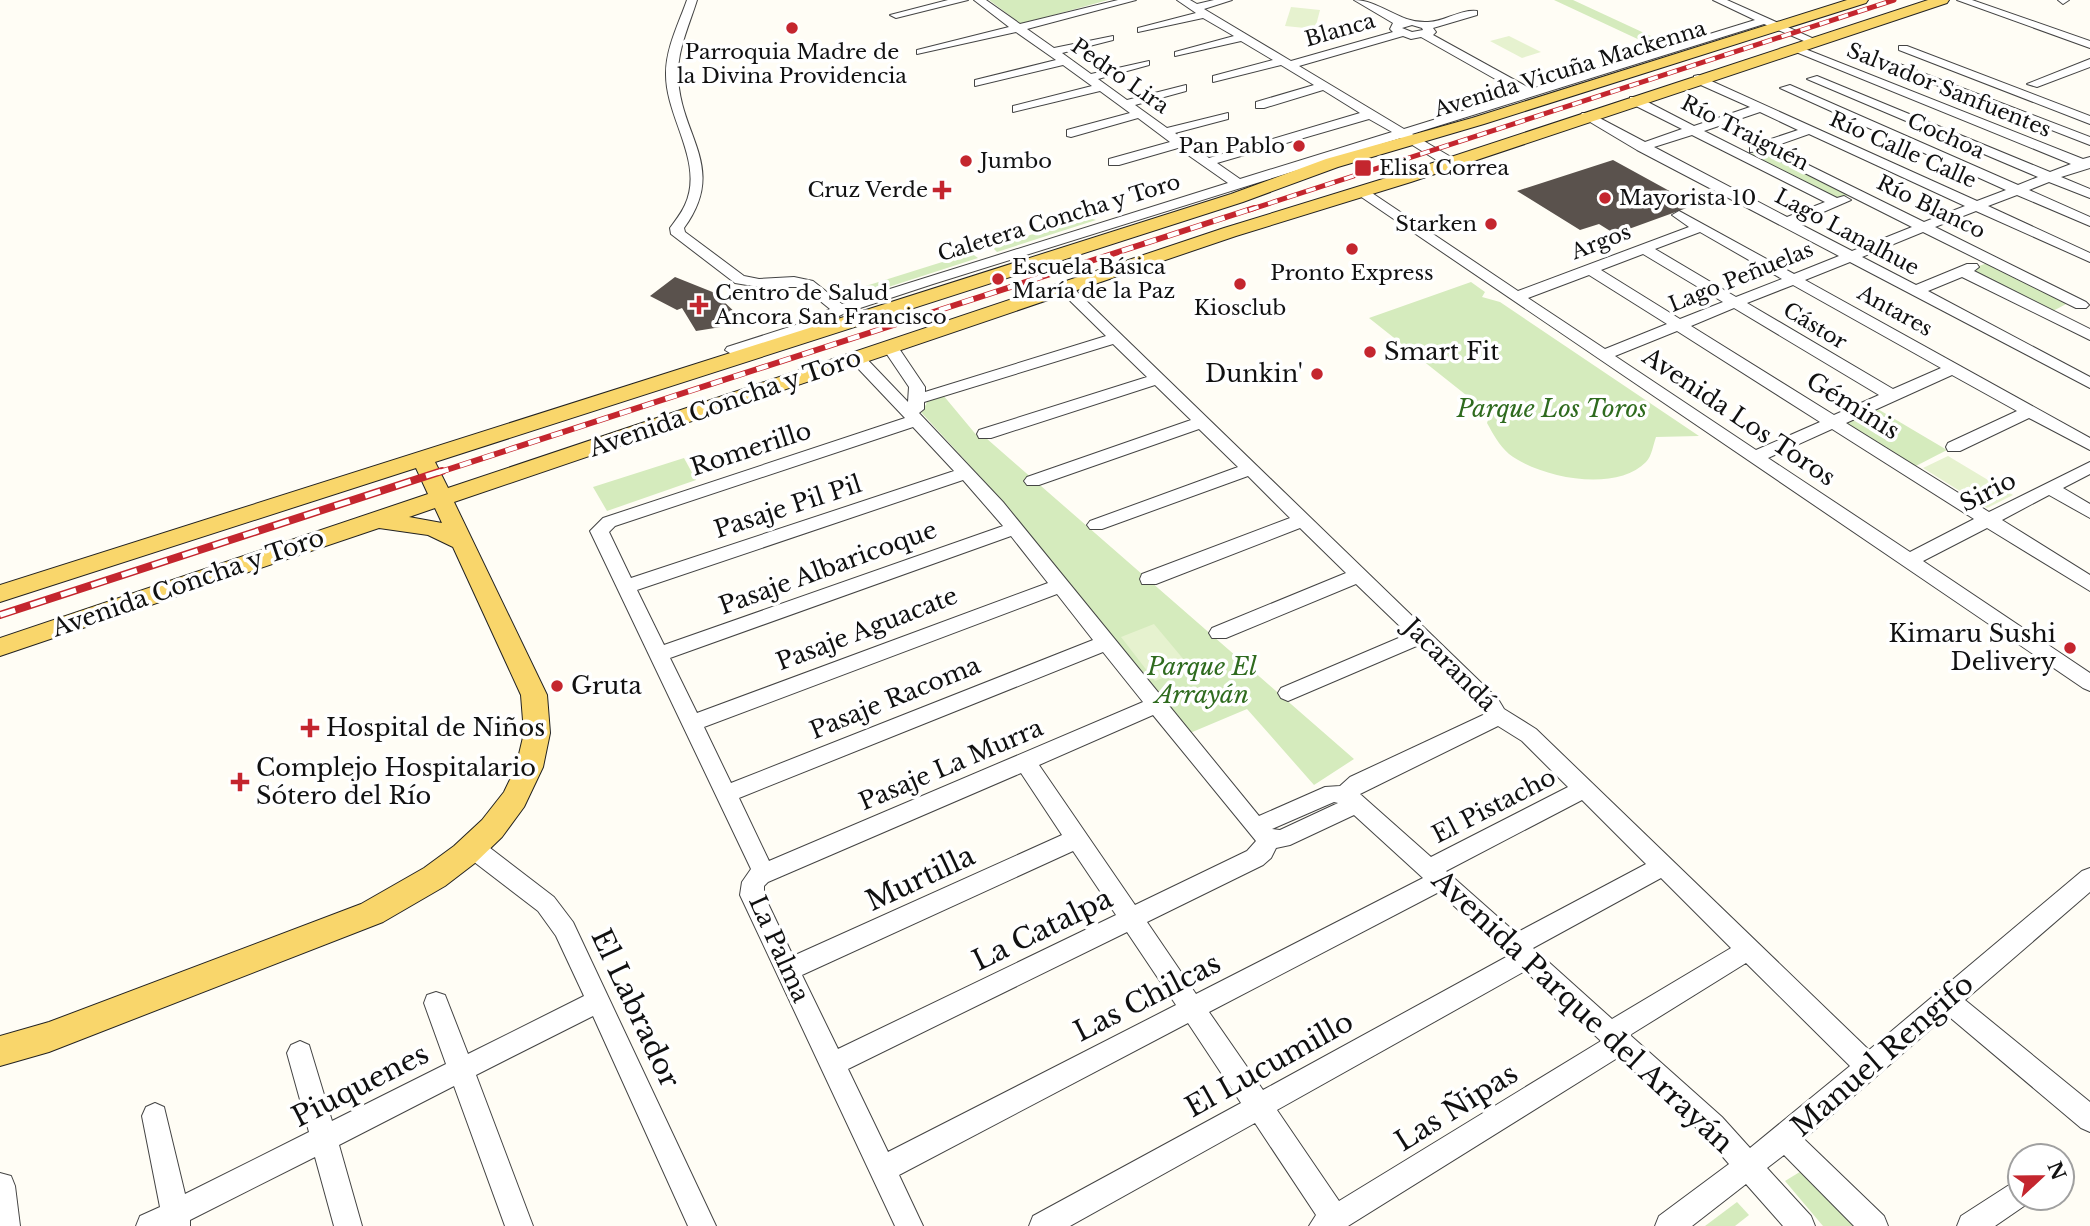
<svg xmlns="http://www.w3.org/2000/svg" width="2090" height="1226" font-family="'Libre Baskerville',serif">
  <style>
    .green { fill: #d5ebbd }
    .pitch { fill: #e6f2cf }
    .building { fill: #5a524d }
    .lines { fill: none; stroke-linecap: round; stroke-linejoin: round }
    .minor-casing { stroke: #444; stroke-width: 2 }
    .major-casing { stroke: #222; stroke-width: 2 }
    .minor { fill: #fff; fill-rule: evenodd }
    .major { fill: #f9d66b; fill-rule: evenodd }
    .rail-far2-casing { stroke: #c4262e; stroke-width: 5 }
    .rail-far1-casing { stroke: #c4262e; stroke-width: 6 }
    .rail-casing { stroke: #c4262e; stroke-width: 8 }
    .rail-far2 { stroke: #fff; stroke-width: 3.5; stroke-dasharray: 10; stroke-linecap: butt }
    .rail-far1 { stroke: #fff; stroke-width: 4.5; stroke-dasharray: 12; stroke-linecap: butt }
    .rail { stroke: #fff; stroke-width: 5; stroke-dasharray: 16; stroke-linecap: butt }
    .poi-dot { fill: #c4262e; stroke: #fff; stroke-width: 2.5 }
    .labels { text-anchor: middle; stroke-width: 7; stroke-linejoin: round; paint-order: stroke }
    .far-street-label { font-size: 21px; fill: #111; stroke: #fff }
    .far-poi-label { font-size: 21px; fill: #111; stroke: #fff; text-anchor: start }
    .poi-label { font-size: 24px; fill: #111; stroke: #fff; text-anchor: start }
    .street-label { font-size: 24px; fill: #111; stroke: #fff }
    .park-label { font-size: 24px; font-style: italic; fill: #2f6b1f; stroke: #fff }
    .near-street-label { font-size: 28px; fill: #111; stroke: #fff }
  </style>
  <rect width="100%" height="100%" fill="#fffdf5"/>
  <!-- green -->
  <g class="green">
    <polygon points="989,0 1108,0 1021,24"/>
    <polygon points="1554,0 1573,0 1655,38 1644,42"/>
    <polygon points="1762,150 1851,194 1836,200 1745,156"/>
    <polygon points="1087,217 1096,220 997,252 992,247"/>
    <polygon points="971,253 978,258 842,302 837,295"/>
    <polygon points="1990,262 2070,302 2051,312 1968,270"/>
    <path d="M1471 282 1485 292 1482 297 1500 302 1699 436 1656 437C1653 445 1652 456 1646 462 1616 493 1540 478 1509 454 1499 445 1493 434 1487 423L1490 414 1369 318Z"/>
    <polygon points="943,395 978,437 982,439 986,438 1354,759 1314,785 1247,709 1190,733 997,495 919,410 926,405 927,400"/>
    <polygon points="1876,408 1947,450 1912,468 1841,424"/>
    <polygon points="684,458 696,480 607,511 593,487"/>
    <polygon points="1808,1167 1866,1226 1823,1226 1785,1181"/>
    <polygon points="1737,1202 1749,1215 1735,1226 1705,1226"/>
  </g>
  <!-- pitch -->
  <g class="pitch">
    <polygon points="1291,7 1320,10 1315,29 1285,26"/>
    <polygon points="1509,36 1541,52 1522,58 1490,41"/>
    <polygon points="1948,456 2013,495 1987,508 1923,468"/>
    <polygon points="1154,624 1190,667 1155,681 1121,637"/>
  </g>
  <!-- building -->
  <g class="building">
    <polygon points="1613,160 1695,205 1615,234 1599,224 1580,230 1517,191"/>
    <polygon points="675,277 715,293 746,323 696,331 682,308 677,310 650,296"/>
  </g>
  <g class="lines">
    <!-- minor casing -->
    <g class="minor-casing">
      <g id="minor">
        <path d="M687 0H697C690 23 678 48 678 73 678 135 729 166 684 228L685 232 744 276 759 279 794 277 813 281 842 304 1228 183 1178 148 1119 165H1109V159L1170 142 1138 118 1071 137 1067 136V130L1130 113 1100 91 1013 112V106L1092 86 1063 65 975 86V80L1056 60 1016 32 917 54V50L1009 27 974 0H986L1020 24 1118 0H1136L1027 29 1054 48 1113 36V40L1062 53 1091 74 1149 61V65L1098 79 1127 100 1186 85V91L1135 105 1167 128 1228 113V119L1175 133 1209 158 1360 113 1323 90 1264 108H1256V102L1314 85 1281 65 1213 82V76L1273 60 1241 41 1175 56V52L1234 36 1203 18 1138 32V28L1196 13 1177 0H1190L1197 4 1214 0H1232L1204 9 1291 61 1393 32 1390 29 1393 23 1354 0C1380 0 1400 24 1428 22 1444 22 1460 9 1477 11V15L1433 28 1436 32 1433 35 1531 89 1755 20 1713 0H1727L1821 42 1811 44 1764 24 1412 134 1456 160V166H1446L1401 138 933 284 845 313 815 328 733 355 725 350 727 347 805 322 830 309 803 287H759L735 283 671 234 670 228C675 221 681 214 685 205 705 162 665 117 666 73 666 48 679 23 687 0ZM1412 25 1422 28 1423 30 1412 32 1402 28ZM1403 36 1411 39 1421 37 1520 93 1404 129 1299 66ZM1369 119 1392 132 1240 179 1217 163Z"/>
        <polygon points="948,0 968,0 896,18 890,15"/>
        <polygon points="1957,0 1972,0 2090,41 2090,48"/>
        <polygon points="2058,0 2069,0 2063,4"/>
        <path d="M1795 45 2083 159 2090 157V168L2061 177 2090 189V198L2049 182 2029 190 2090 217V226L2017 195 1988 206 2090 253V262L1976 211 1935 227 2086 302 2089 305 2086 308H2076L1923 232 1862 257 1916 285 1967 264H1977L1979 267 1974 271 2090 329V340L1962 277 1928 291 2090 377V388L1850 262 1805 280 2090 438V450L2029 418 1960 451H1948L1946 447 1948 443 2017 411 1952 375 1846 423 1989 512 2090 462V474L2063 488 2090 504V518L2049 495 2002 520 2090 575V591L1987 528 1923 561 2090 673V691L2083 688 1354 192 1361 188 1366 189 1518 291 1689 227 1672 215 1679 211 1794 274 1839 256 1637 150 1580 116 1582 113H1590L1645 142 1682 129 1630 103V97H1638L1694 126 1750 107 1694 82V76L1698 75 1977 201 2006 190 1780 88 1790 85 2018 185 2038 177 1807 79 1817 76 2050 172 2071 164 1791 50 1789 48ZM1760 112 1798 130 1750 146V152L1761 151 1912 227 1852 251 1798 223 1851 200 1844 196 1837 198 1704 131ZM1809 134 1965 206 1924 222 1772 147ZM1692 135 1825 202 1787 217 1654 147ZM1700 232 1782 279 1736 297 1655 249ZM1643 254 1723 302 1680 319 1601 270ZM1589 275 1667 324 1605 349 1528 298ZM1793 285 1941 368 1893 389 1747 303ZM1734 308 1879 395 1834 415 1691 326ZM1677 331 1820 422 1756 450 1615 356ZM1832 429 1974 519 1910 552 1768 458Z"/>
        <polygon points="1899,46 1907,46 2090,116 2090,124 1899,50"/>
        <polygon points="1876,55 2090,137 2090,145 1872,60 1872,56"/>
        <polygon points="2090,59 2090,67 2037,87 2027,84"/>
        <path d="M1065 284 1070 285 1498 699 1504 709 1536 729 1869 1050 2082 871 2090 868V892L1965 1000 2090 1102V1132L2081 1128 1947 1015 1804 1139 1884 1216 1888 1226H1854L1784 1155 1767 1168 1811 1216 1815 1226H1783L1746 1184 1692 1226H1655L1659 1216 1729 1164 1704 1135 1619 1057 1348 1226H1309L1316 1215 1255 1123 1070 1226H1029L1033 1216 1241 1103 1188 1023 899 1175 923 1226H895L740 895 742 882 751 869 590 531 603 518 905 418 851 361 849 358 851 355H863L908 402 909 387 882 347 884 344H896L925 387V392L1106 336 1060 291 1058 288 1060 285ZM1113 344 1147 377 979 430 977 434 979 438H991L1155 385 1191 420 1027 477 1024 481 1027 485H1039L1199 429 1238 467 1090 521 1087 525 1090 529H1102L1248 476 1290 518 1142 574 1140 579 1142 584H1156L1300 528 1346 573 1212 628 1209 633 1212 638H1226L1356 584 1408 634 1281 688 1278 693 1281 698 1288 701 1295 698 1419 645 1483 709 1485 713 1483 715 1350 777 1340 786 1325 787 1259 816 1003 502 919 413 924 409V402ZM913 427 954 471 631 578 609 532 615 526ZM963 480 1003 526 664 645 637 590ZM1011 536 1048 583 697 713 670 658ZM1057 594 1093 640 731 783 704 727ZM1103 652 1143 702 769 861 739 798ZM1153 715 1256 841 1247 851 1135 905 1039 765ZM1498 726 1522 741 1568 787 1431 857 1360 794ZM1021 773 1062 835 793 956 764 895V886L768 882ZM1582 800 1646 864 1516 933 1446 871ZM1334 802 1338 803 1280 830 1272 829ZM1354 815 1423 878 1196 994 1147 922 1263 865 1271 858 1276 848 1290 845ZM1073 851 1116 915 838 1049 802 975ZM1661 878 1731 948 1612 1019 1533 948ZM1439 892 1508 956 1263 1090 1209 1012ZM1127 932 1176 1005 888 1152 848 1069ZM1746 963 1850 1066 1750 1148 1722 1117 1630 1035ZM1525 971 1601 1041 1339 1201 1277 1110Z"/>
        <polygon points="473,839 481,841 554,897 573,922 716,1226 688,1226 593,1016 476,1075 533,1226 505,1226 454,1086 339,1145 362,1226 334,1226 315,1157 190,1220 190,1226 136,1226 140,1216 160,1207 142,1116 146,1107 155,1103 164,1107 185,1194 309,1132 287,1053 291,1045 300,1041 309,1045 332,1121 446,1064 424,1003 427,995 436,992 445,995 468,1054 584,996 556,936 538,911 465,855 462,848 465,841"/>
        <polygon points="0,1173 11,1176 15,1186 20,1226 0,1226"/>
        <polygon points="2020,1178 2020,1198 2031,1198 2030,1202 1995,1226 1957,1226 1961,1216"/>
      </g>
    </g>
    <!-- major casing -->
    <g class="major-casing">
      <path id="major" d="M1847 0H1868L1866 3 1484 124 1338 167 1243 202 435 462 448 488 1224 228 1399 174 1928 0H1949L1947 3 1411 182 1236 236 454 502 547 695 550 733 543 767 524 807 502 837 475 863 445 886 383 922 49 1052 0 1066V1036L49 1022 361 904 424 868 454 846 482 820 504 792 516 767 524 733 521 695 453 547 428 535 379 528 0 656V638L428 494 416 468 0 602V585L1231 194 1326 159 1472 118ZM435 508 442 523 409 517Z"/>
    </g>
    <!-- minor -->
    <use href="#minor" class="minor"/>
    <!-- major -->
    <use href="#major" class="major"/>
    <!-- rail-far2 casing -->
    <g class="rail-far2-casing">
      <polyline id="rail-far2" points="1249,210 1894,0"/>
    </g>
    <!-- rail-far1 casing -->
    <g class="rail-far1-casing">
      <polyline id="rail-far1" points="437,473 1254,208"/>
    </g>
    <!-- rail casing -->
    <g class="rail-casing">
      <polyline id="rail" points="0,615 442,471"/>
    </g>
    <!-- rail-far2 -->
    <use href="#rail-far2" class="rail-far2"/>
    <!-- rail-far1 -->
    <use href="#rail-far1" class="rail-far1"/>
    <!-- rail -->
    <use href="#rail" class="rail"/>
  </g>
  <!-- markers -->
  <g class="poi-dot">
    <circle cx="792" cy="28" r="7"/>
    <circle cx="1299" cy="146" r="7"/>
    <circle cx="966" cy="161" r="7"/>
    <rect x="1354" y="159" width="18" height="18" rx="3.5"/>
    <path d="M938.5 179.5h7v7h7v7h-7v7h-7v-7h-7v-7h7z"/>
    <circle cx="1605" cy="198" r="7"/>
    <circle cx="1491" cy="224" r="7"/>
    <circle cx="1352" cy="249" r="7"/>
    <circle cx="998" cy="279" r="7"/>
    <circle cx="1240" cy="284" r="7"/>
    <path d="M695.5 294.5h7v7h7v7h-7v7h-7v-7h-7v-7h7z"/>
    <circle cx="1370" cy="352" r="7"/>
    <circle cx="1317" cy="374" r="7"/>
    <circle cx="2070" cy="648" r="7"/>
    <circle cx="557" cy="686" r="7"/>
    <path d="M306.5 717.5h7v7h7v7h-7v7h-7v-7h-7v-7h7z"/>
    <path d="M236.5 771.5h7v7h7v7h-7v7h-7v-7h-7v-7h7z"/>
  </g>
  <g class="labels">
    <!-- far-street labels -->
    <g class="far-street-label">
      <text transform="translate(1340 30) rotate(-16)" y="7">Blanca</text>
      <text transform="translate(1570 69) rotate(-17)" y="7">Avenida Vicuña Mackenna</text>
      <text transform="translate(1120 76) rotate(35)" y="7">Pedro Lira</text>
      <text transform="translate(1949 90) rotate(22)" y="7">Salvador Sanfuentes</text>
      <text transform="translate(1745 133) rotate(27)" y="7">Río Traiguén</text>
      <text transform="translate(1946 136) rotate(24)" y="7">Cochoa</text>
      <text transform="translate(1903 150) rotate(24)" y="7">Río Calle Calle</text>
      <text transform="translate(1931 207) rotate(26)" y="7">Río Blanco</text>
      <text transform="translate(1059 218) rotate(-17)" y="7">Caletera Concha y Toro</text>
      <text transform="translate(1847 232) rotate(28)" y="7">Lago Lanalhue</text>
      <text transform="translate(1601 242) rotate(-21)" y="7">Argos</text>
      <text transform="translate(1741 277) rotate(-22)" y="7">Lago Peñuelas</text>
      <text transform="translate(1895 311) rotate(29)" y="7">Antares</text>
      <text transform="translate(1815 326) rotate(31)" y="7">Cástor</text>
    </g>
    <!-- far-poi labels -->
    <g class="far-poi-label">
      <text x="792" y="59" text-anchor="middle">Parroquia Madre de<tspan x="792" dy="24">la Divina Providencia</tspan></text>
      <text x="1285" y="153" text-anchor="end">Pan Pablo</text>
      <text x="980" y="168">Jumbo</text>
      <text x="1379" y="175">Elisa Correa</text>
      <text x="928" y="197" text-anchor="end">Cruz Verde</text>
      <text x="1619" y="205">Mayorista 10</text>
      <text x="1477" y="231" text-anchor="end">Starken</text>
      <text x="1012" y="274">Escuela Básica<tspan x="1012" dy="24">María de la Paz</tspan></text>
      <text x="1352" y="280" text-anchor="middle">Pronto Express</text>
      <text x="715" y="300">Centro de Salud<tspan x="715" dy="24">Ancora San Francisco</tspan></text>
      <text x="1240" y="315" text-anchor="middle">Kiosclub</text>
    </g>
    <!-- poi labels -->
    <g class="poi-label">
      <text x="1384" y="360">Smart Fit</text>
      <text x="1303" y="382" text-anchor="end">Dunkin'</text>
      <text x="2056" y="642" text-anchor="end">Kimaru Sushi<tspan x="2056" dy="28">Delivery</tspan></text>
      <text x="571" y="694">Gruta</text>
      <text x="326" y="736">Hospital de Niños</text>
      <text x="256" y="776">Complejo Hospitalario<tspan x="256" dy="28">Sótero del Río</tspan></text>
    </g>
    <!-- street labels -->
    <g class="street-label">
      <text transform="translate(725 403) rotate(-19)" y="8">Avenida Concha y Toro</text>
      <text transform="translate(1853 406) rotate(32)" y="8">Géminis</text>
      <text transform="translate(1739 417) rotate(34)" y="8">Avenida Los Toros</text>
      <text transform="translate(751 449) rotate(-18)" y="8">Romerillo</text>
      <text transform="translate(1988 492) rotate(-27)" y="8">Sirio</text>
      <text transform="translate(788 507) rotate(-18)" y="8">Pasaje Pil Pil</text>
      <text transform="translate(828 568) rotate(-20)" y="8">Pasaje Albaricoque</text>
      <text transform="translate(188 583) rotate(-19)" y="8">Avenida Concha y Toro</text>
      <text transform="translate(867 629) rotate(-21)" y="8">Pasaje Aguacate</text>
      <text transform="translate(1450 665) rotate(45)" y="8">Jacarandá</text>
      <text transform="translate(895 698) rotate(-22)" y="8">Pasaje Racoma</text>
      <text transform="translate(951 765) rotate(-23)" y="8">Pasaje La Murra</text>
      <text transform="translate(1494 806) rotate(-27)" y="8">El Pistacho</text>
      <text transform="translate(779 949) rotate(66)" y="8">La Palma</text>
    </g>
    <!-- park labels -->
    <g class="park-label">
      <text x="1552" y="417">Parque Los Toros</text>
      <text x="1202" y="675">Parque El<tspan x="1202" dy="28">Arrayán</tspan></text>
    </g>
    <!-- near-street labels -->
    <g class="near-street-label">
      <text transform="translate(920 878) rotate(-25)" y="10">Murtilla</text>
      <text transform="translate(1042 929) rotate(-26)" y="10">La Catalpa</text>
      <text transform="translate(1147 997) rotate(-27)" y="10">Las Chilcas</text>
      <text transform="translate(636 1008) rotate(65)" y="10">El Labrador</text>
      <text transform="translate(1583 1011) rotate(43)" y="10">Avenida Parque del Arrayán</text>
      <text transform="translate(1882 1055) rotate(-41)" y="10">Manuel Rengifo</text>
      <text transform="translate(1269 1064) rotate(-29)" y="10">El Lucumillo</text>
      <text transform="translate(360 1085) rotate(-27)" y="10">Piuquenes</text>
      <text transform="translate(1456 1107) rotate(-32)" y="10">Las Ñipas</text>
    </g>
  </g>
  <!-- north arrow -->
  <g transform="translate(2041 1177) rotate(68)"><circle r="33" fill="#ffffff" stroke="#a0a0a0" stroke-width="2"/>
  <path d="M0-5L12 26L0 18L-12 26Z" fill="#c4262e"/>
  <text y="-10" font-size="19" font-weight="bold" text-anchor="middle" fill="#111111">N</text>
  </g>
</svg>
